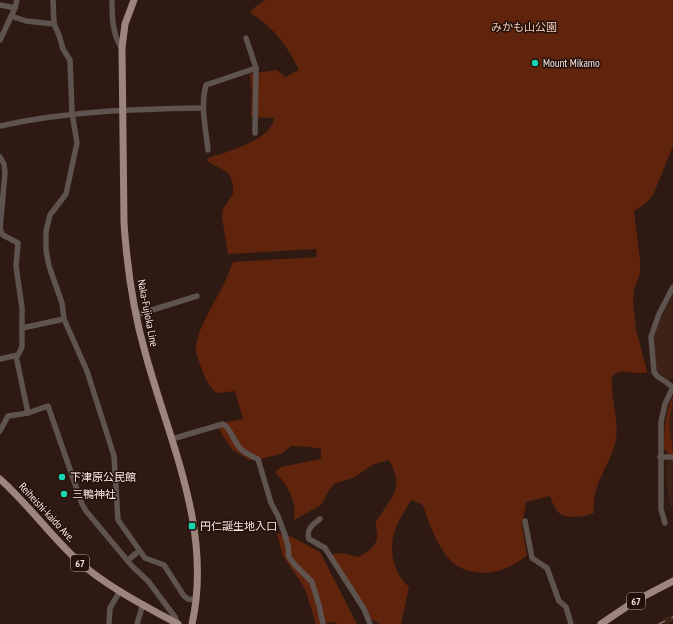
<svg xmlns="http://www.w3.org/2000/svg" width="673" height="624" font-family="'PT Sans Narrow','Noto Sans JP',sans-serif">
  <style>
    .built { fill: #3d2218 }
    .green { fill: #60240d }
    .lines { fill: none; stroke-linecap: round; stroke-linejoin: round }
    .minor { stroke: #5e534f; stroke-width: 5.5 }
    .major { stroke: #9c857d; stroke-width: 7 }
    .rail { stroke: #a89690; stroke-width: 1; stroke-dasharray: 7 7; stroke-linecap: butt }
    .poi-dot { fill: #16d5b3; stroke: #24100a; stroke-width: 1.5 }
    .labels { text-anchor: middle; stroke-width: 3; stroke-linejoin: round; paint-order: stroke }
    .shield { fill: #24100a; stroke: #baa9a3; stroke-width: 1 }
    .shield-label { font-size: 10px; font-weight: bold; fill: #faeae5 }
    .park-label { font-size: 11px; fill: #f9cbbb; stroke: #24100a }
    .poi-label { font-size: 11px; fill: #faeae5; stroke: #24100a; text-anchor: start }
    .street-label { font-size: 11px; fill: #faeae5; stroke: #24100a }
  </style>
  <rect width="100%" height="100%" fill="#2f1a13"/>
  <!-- built -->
  <g class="built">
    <polygon points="673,293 673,378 668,380 656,371 654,339 655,333 663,314"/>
    <polygon points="673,399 673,447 671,447 668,430 669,413"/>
    <polygon points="669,460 673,460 673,511 669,501 665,467"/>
    <polygon points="673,614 673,621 668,624 654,624"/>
  </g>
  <!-- green -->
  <g class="green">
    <path d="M265 0H673V146L653 195 645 204 634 211 640 260V273L634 290 633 303 636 329 647 372C636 377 621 365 612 377 610 397 619 418 616 439 612 461 596 479 594 501 593 505 594 509 594 513 584 517 564 520 557 511 554 507 552 501 550 496L526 502 522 526 527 555C521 560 514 565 506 568 490 576 464 574 451 561 437 546 429 524 423 505L411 500C406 509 400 518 396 527 388 548 392 572 409 587L401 624H380L368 617 333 556V554L341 553 358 557C365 554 377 546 377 537 378 532 375 528 376 522 378 517 382 513 385 508 398 491 400 482 390 462L389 460 372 465 355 477 334 484 328 492 321 505 294 520C294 515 295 510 294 505 292 493 283 480 275 472L281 467 321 459V449L311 447 291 446 281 454 260 459 249 460 232 449 223 436 217 424 243 419 235 391 216 393C206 384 200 365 196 352 194 331 219 297 227 277 229 272 231 267 233 262L317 257 316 249 228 254 222 217 223 209 233 194V185L230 175 227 172 207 161 208 158C227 152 272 140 274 118L251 117 252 93 250 74 277 70 285 77 299 70C288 47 272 25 250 13L256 6Z"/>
    <path d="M673 396C673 405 669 414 669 424 669 435 673 444 673 455H670L664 449C664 430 665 413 673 396Z"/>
    <polygon points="277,533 292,537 320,552 357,624 337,624 336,622 316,624 306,592 302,584 283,556"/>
  </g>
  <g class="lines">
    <!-- minor -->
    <g class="minor">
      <polyline points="53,0 54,24 59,35 63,49 70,60 72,113 77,143 66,194 50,215 46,231 46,250 49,266 62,303 64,319 87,371 114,456 118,520 145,558 164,565 184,596 188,599 196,600"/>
      <path d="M112 0C112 15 112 35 122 48"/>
      <polyline points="0,5 15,8"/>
      <polyline points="11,16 26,21 54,24"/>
      <polyline points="246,38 256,68 255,133"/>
      <polyline points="0,40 15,8 17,0"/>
      <path d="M0 126C68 111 134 109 203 108"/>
      <path d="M208 150C206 129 200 106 206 85L256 68"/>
      <polyline points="0,157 4,164 5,173 0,229"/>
      <polyline points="0,229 3,235 18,243 16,266 22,308 22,347 18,355 0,359"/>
      <polyline points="136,315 197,296"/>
      <polyline points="22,328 64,319"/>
      <polyline points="16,356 28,413"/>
      <polyline points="0,431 8,416 28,413 48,406 82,504 86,511 132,566 148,581 175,617 177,623"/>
      <path d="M172 439 223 424C229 426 234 441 239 447 244 453 251 456 258 459L271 503 278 516 285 535 288 546 289 557 294 564 312 582 319 605 323 624"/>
      <polyline points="660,457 673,457"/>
      <path d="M320 519C313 524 306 529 309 539L325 548 364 609 370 624"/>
      <polyline points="525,521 532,558 547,568 559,601 566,607 571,624"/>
      <polyline points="665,523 661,509 661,422 665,404 673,387 657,376 654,372 651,337 653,331 659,314 673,287"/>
      <polyline points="128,560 139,551"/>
      <polyline points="109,624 110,608 120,591"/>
      <polyline points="137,624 143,604"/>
    </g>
    <!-- major -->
    <g class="major">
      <path d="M134 0 125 24 122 48 124 223C127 267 133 310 145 352 169 441 213 530 192 624"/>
      <path d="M0 479C28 504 50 535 78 561 106 586 145 606 178 624"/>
      <polyline points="601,624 635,601 673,581"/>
    </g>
    <!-- rail -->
    <polyline class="rail" points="659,624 673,617"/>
  </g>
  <!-- markers -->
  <g class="poi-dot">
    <circle cx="535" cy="63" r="4"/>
    <circle cx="62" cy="477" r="4"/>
    <circle cx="64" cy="494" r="4"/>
    <rect x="188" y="522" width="8" height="8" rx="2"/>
  </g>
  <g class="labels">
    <!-- shield labels -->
    <g class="shield">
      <rect x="71" y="555" width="18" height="16" rx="3"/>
      <rect x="627" y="593" width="18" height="16" rx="3"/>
    </g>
    <g class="shield-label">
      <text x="80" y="567">67</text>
      <text x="636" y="605">67</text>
    </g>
    <!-- park labels -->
    <g class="park-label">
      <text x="524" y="31">みかも山公園</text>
    </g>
    <!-- poi labels -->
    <g class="poi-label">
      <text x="543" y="67">Mount Mikamo</text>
      <text x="70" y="481">下津原公民館</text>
      <text x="72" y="498">三鴨神社</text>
      <text x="200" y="530">円仁誕生地入口</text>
    </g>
    <!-- street labels -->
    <g class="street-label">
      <text transform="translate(148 313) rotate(79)" y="4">Naka-Fujioka Line</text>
      <text transform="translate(47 512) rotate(47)" y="4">Reiheishi-kaido Ave.</text>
    </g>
  </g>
</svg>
